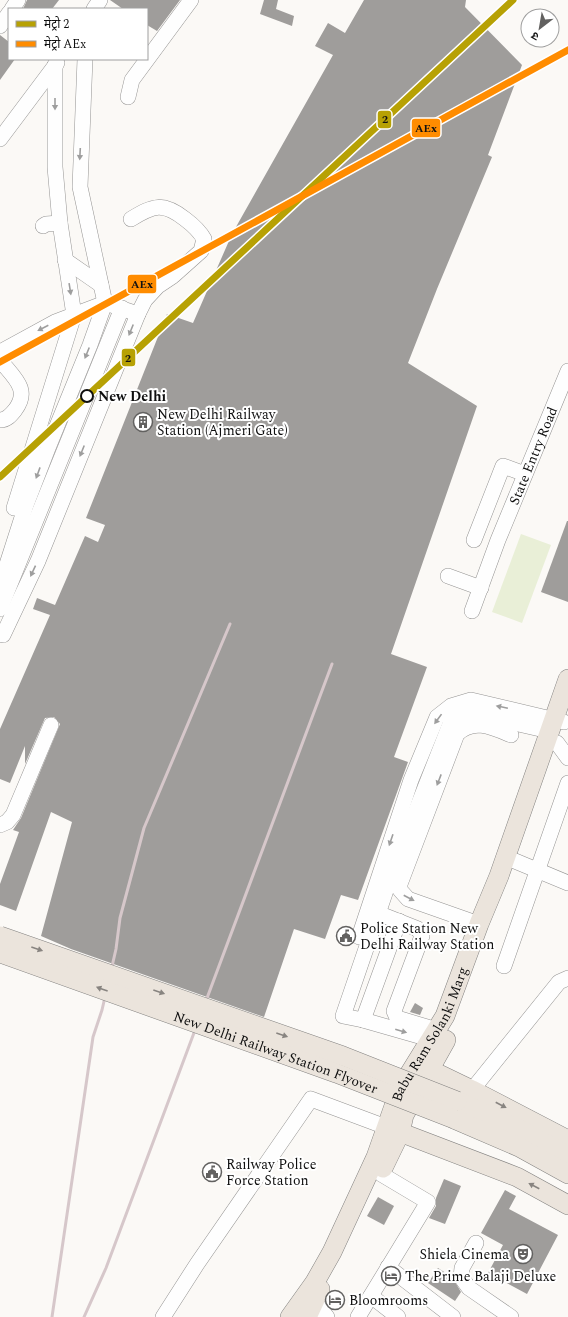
<svg xmlns="http://www.w3.org/2000/svg" width="568" height="1317" font-family="Spectral,'Noto Sans Devanagari',serif">
  <style>
    .green { fill: #e9efd7 }
    .building { fill: #9f9d9b }
    .lines { fill: none; stroke-linecap: round; stroke-linejoin: round }
    .minor-casing { stroke: #959493; stroke-width: 16 }
    .major-casing { stroke: #838280; stroke-width: 20 }
    .minor { stroke: #fefefe; stroke-width: 15 }
    .major { stroke: #ebe4dc; stroke-width: 19 }
    .rail { stroke: #d6c7ca; stroke-width: 3 }
    .major-bridge-casing { stroke: #838280; stroke-width: 20; stroke-linecap: butt }
    .major-bridge { stroke: #ebe4dc; stroke-width: 19 }
    .metro-1-casing { stroke: #fff; stroke-width: 10 }
    .metro-2-casing { stroke: #fff; stroke-width: 10 }
    .metro-1 { stroke: #b7a104; stroke-width: 7 }
    .metro-2 { stroke: #ff8c00; stroke-width: 7 }
    .oneway { fill: #9e9e9e }
    .oneway2 { fill: #888480 }
    .stop-dot { fill: #fff; stroke: #0f0f0f; stroke-width: 2 }
    .labels { text-anchor: middle; stroke-width: 4; stroke-linejoin: round; paint-order: stroke }
    .stop-label { font-size: 14px; font-weight: bold; fill: #0f0f0f; stroke: #fff; text-anchor: start }
    .poi-label { font-size: 14px; fill: #0f0f0f; stroke: #fff; text-anchor: start }
    .street-label { font-size: 14px; fill: #0f0f0f; stroke: #fff }
    .line-badge { stroke: #fff; stroke-width: 1.5 }
    .pale-badge-label { font-size: 11px; text-anchor: middle; font-weight: bold; fill: #111 }
  </style>
  <rect width="100%" height="100%" fill="#fbf9f6"/>
  <!-- green -->
  <polygon class="green" points="521,534 551,545 522,623 492,612"/>
  <!-- building -->
  <g class="building">
    <polygon points="27,0 59,0 52,9 23,9"/>
    <polygon points="110,0 180,0 157,31 147,25 147,9 123,9"/>
    <polygon points="264,0 278,0 276,9 294,16 292,26 260,14"/>
    <polygon points="364,0 466,0 465,7 522,65 488,155 492,157 437,289 408,363 477,406 391,654 427,667 394,757 408,762 358,900 341,895 325,939 294,929 264,1017 71,949 41,936 72,822 51,812 16,911 0,905 0,884 19,832 13,830 21,818 60,724 54,717 45,718 25,764 25,746 10,783 0,779 0,729 50,615 33,609 37,598 55,605 85,536 98,542 105,525 86,518 167,314 193,323 232,234 333,55 315,46 328,23 345,33"/>
    <polygon points="0,35 9,42 9,59 15,59 0,80"/>
    <polygon points="567,521 568,521 568,602 541,592"/>
    <polygon points="415,1003 423,1008 420,1015 410,1012"/>
    <polygon points="444,1179 461,1186 445,1224 429,1218 436,1206 436,1198"/>
    <polygon points="505,1190 516,1196 509,1209 558,1235 527,1294 488,1273 503,1245 481,1233"/>
    <polygon points="378,1197 394,1206 384,1225 367,1216"/>
    <polygon points="438,1268 452,1277 461,1292 455,1301 428,1283"/>
  </g>
  <g class="lines">
    <!-- minor casing -->
    <g class="minor-casing">
      <g id="minor">
        <polyline points="12,9 18,0"/>
        <polyline points="94,9 100,0"/>
        <polyline points="0,26 9,13"/>
        <polyline points="128,97 132,80 191,0"/>
        <polyline points="0,139 57,63"/>
        <path d="M131 219C154 205 163 202 185 219 193 225 199 230 204 239L201 251 173 276 158 286 145 300 138 314"/>
        <polyline points="43,226 46,224 60,223"/>
        <polyline points="65,260 101,285"/>
        <polyline points="0,352 55,322 105,303 138,314 38,561 3,635 0,634"/>
        <path d="M0 360C13 377 31 389 15 410 11 415 7 420 0 420"/>
        <polyline points="14,508 74,315 60,223 55,167 55,65"/>
        <polyline points="474,540 503,466 525,474"/>
        <polyline points="448,576 481,588"/>
        <polyline points="0,586 26,505 48,448 90,345 105,303 80,187 85,59"/>
        <polyline points="0,609 122,308"/>
        <path id="s1" d="M472 611 498 540 568 371"/>
        <polyline points="557,743 568,758"/>
        <polyline points="0,825 7,822 13,815 51,725"/>
        <polyline points="515,861 568,883"/>
        <polyline points="370,910 418,929 422,936 394,1011 397,1018 437,1030"/>
        <path d="M479 924 408 899 400 890V884L457 734C473 718 492 727 511 735"/>
        <polyline points="359,937 411,780 437,717 451,706 471,700 564,722"/>
        <polyline points="504,966 568,783"/>
        <polyline points="363,1020 399,921"/>
        <path d="M440 1042 363 1020 343 1016 395 864 450 724C457 717 461 714 471 713L549 731"/>
        <polyline points="472,1090 559,982 568,978"/>
        <polyline points="476,1243 462,1268 461,1277 469,1288 511,1317"/>
        <polyline points="388,1267 453,1317"/>
        <polyline points="307,1296 314,1301 327,1317"/>
        <polyline points="371,1296 398,1317"/>
        <polyline points="163,1317 197,1264 311,1099 386,1127"/>
        <polyline points="358,1317 428,1202 381,1174"/>
      </g>
    </g>
    <!-- major casing -->
    <g class="major-casing">
      <g id="major">
        <polyline points="418,1064 472,1090 568,1140"/>
        <polyline points="457,1101 523,1131 568,1156"/>
        <polyline points="454,1119 519,1147 568,1174"/>
        <polyline points="389,1128 517,1177 568,1205"/>
        <polyline points="383,1168 400,1133 404,1115 446,1040"/>
        <path id="s2" d="M290 1317 315 1282 332 1252 376 1157 400 1089 445 1016 479 924 499 876 568 679"/>
        <polyline points="307,1317 320,1289"/>
      </g>
    </g>
    <!-- minor -->
    <use href="#minor" class="minor"/>
    <!-- major -->
    <use href="#major" class="major"/>
    <!-- rail -->
    <g class="rail">
      <polyline points="52,1317 93,1037 102,1010 116,949 120,918 144,828 230,624"/>
      <polyline points="84,1317 106,1268 332,664"/>
    </g>
    <!-- major-bridge casing -->
    <g class="major-bridge-casing">
      <g id="major-bridge">
        <polyline points="0,936 343,1056 457,1101"/>
        <path id="s3" d="M0 953 336 1073 454 1119"/>
      </g>
    </g>
    <!-- major-bridge -->
    <use href="#major-bridge" class="major-bridge"/>
    <!-- metro-1 casing -->
    <g class="metro-1-casing">
      <polyline id="metro-1" points="0,477 513,0"/>
    </g>
    <!-- metro-2 casing -->
    <g class="metro-2-casing">
      <polyline id="metro-2" points="0,362 568,50"/>
    </g>
    <!-- metro-1 -->
    <use href="#metro-1" class="metro-1"/>
    <!-- metro-2 -->
    <use href="#metro-2" class="metro-2"/>
  </g>
  <!-- one-way arrows -->
  <defs><path id="oneway-solid" d="M-6-.8H1V-3.2L6.5 0L1 3.2V.8H-6Z"/></defs>
  <g class="oneway">
    <use href="#oneway-solid" transform="translate(55 104) rotate(90)"/>
    <use href="#oneway-solid" transform="translate(80 154) rotate(93)"/>
    <use href="#oneway-solid" transform="translate(70 289) rotate(81)"/>
    <use href="#oneway-solid" transform="translate(43 328) rotate(153)"/>
    <use href="#oneway-solid" transform="translate(131 330) rotate(112)"/>
    <use href="#oneway-solid" transform="translate(87 353) rotate(112)"/>
    <use href="#oneway-solid" transform="translate(82 451) rotate(112)"/>
    <use href="#oneway-solid" transform="translate(38 473) rotate(110)"/>
    <use href="#oneway-solid" transform="translate(33 571) rotate(115)"/>
    <use href="#oneway-solid" transform="translate(502 707) rotate(-168)"/>
    <use href="#oneway-solid" transform="translate(438 719) rotate(126)"/>
    <use href="#oneway-solid" transform="translate(439 780) rotate(111)"/>
    <use href="#oneway-solid" transform="translate(391 840) rotate(109)"/>
    <use href="#oneway-solid" transform="translate(409 898) rotate(28)"/>
    <use href="#oneway-solid" transform="translate(401 1031) rotate(16)"/>
  </g>
  <g class="oneway2">
    <use href="#oneway-solid" transform="translate(37 949) rotate(19)"/>
    <use href="#oneway-solid" transform="translate(102 989) rotate(-160)"/>
    <use href="#oneway-solid" transform="translate(159 992) rotate(19)"/>
    <use href="#oneway-solid" transform="translate(282 1035) rotate(19)"/>
    <use href="#oneway-solid" transform="translate(501 1105) rotate(28)"/>
    <use href="#oneway-solid" transform="translate(534 1186) rotate(-152)"/>
  </g>
  <!-- icons -->
  <defs>
    <g id="building-ring" transform="scale(1)"><circle r="9.5" fill="#fff" stroke="#626160" stroke-width="1.5"/><path d="M-4-6H4V6H1V3H-1V6H-4ZM-2.5-4.3h1.7v1.8h-1.7ZM.8-4.3h1.7v1.8H.8ZM-2.5-1h1.7V.8h-1.7ZM.8-1h1.7V.8H.8Z" fill="#626160"/></g>
    <g id="civic-ring" transform="scale(1)"><circle r="9.5" fill="#fff" stroke="#626160" stroke-width="1.5"/><path d="M-.6-6.5H3V-4.5H.6V-3L4-1V1h2V6H-6V1h2V-1L-.6-3ZM-1.2 2.5V6h2.4V2.5Z" fill="#626160"/></g>
    <g id="theatre-ring" transform="scale(1)"><circle r="9.5" fill="#fff" stroke="#626160" stroke-width="1.5"/><path d="M-5-5.5Q0-4 5-5.5V0Q5 5 0 6Q-5 5-5 0ZM-3.3-2.5H-1v1.5H-3.3ZM1-2.5H3.3v1.5H1ZM-2.8 1Q0 5.5 2.8 1Z" fill="#626160"/></g>
    <g id="hotel-ring" transform="scale(1)"><circle r="9.5" fill="#fff" stroke="#626160" stroke-width="1.5"/><path d="M-6-4.5h1.5V1H6V5H4.5V3h-9V5H-6ZM-4 0a1.8 1.8 0 1 1 3.6 0ZM.5 0V-2.5h3Q6-2.5 6 0Z" fill="#626160"/></g>
  </defs>
  <g fill-rule="evenodd">
    <use href="#building-ring" x="143" y="422"/>
    <use href="#civic-ring" x="346" y="936"/>
    <use href="#civic-ring" x="212" y="1172"/>
    <use href="#theatre-ring" x="523" y="1254"/>
    <use href="#hotel-ring" x="391" y="1276"/>
    <use href="#hotel-ring" x="335" y="1300"/>
  </g>
  <!-- markers -->
  <circle class="stop-dot" cx="87" cy="396" r="6"/>
  <g class="labels">
    <!-- stop labels -->
    <g class="stop-label">
      <text x="98" y="401">New Delhi</text>
    </g>
    <!-- poi labels -->
    <g class="poi-label">
      <text x="157" y="419">New Delhi Railway<tspan x="157" dy="16">Station (Ajmeri Gate)</tspan></text>
      <text x="360" y="933">Police Station New<tspan x="360" dy="16">Delhi Railway Station</tspan></text>
      <text x="226" y="1169">Railway Police<tspan x="226" dy="16">Force Station</tspan></text>
      <text x="509" y="1259" text-anchor="end">Shiela Cinema</text>
      <text x="405" y="1281">The Prime Balaji Deluxe</text>
      <text x="349" y="1305">Bloomrooms</text>
    </g>
    <!-- street labels -->
    <g class="street-label">
      <text dy="5" stroke="none"><textPath href="#s1" startOffset="167">State Entry Road</textPath></text>
      <text dy="5" stroke="none"><textPath href="#s2" startOffset="317">Babu Ram Solanki Marg</textPath></text>
      <text dy="5" stroke="none"><textPath href="#s3" startOffset="293">New Delhi Railway Station Flyover</textPath></text>
    </g>
  </g>
  <g class="line-badge">
    <rect x="377" y="110" width="15" height="19" rx="4" fill="#b7a104"/>
    <rect x="411" y="118" width="30" height="20" rx="4" fill="#ff8c00"/>
    <rect x="127" y="274" width="30" height="20" rx="4" fill="#ff8c00"/>
    <rect x="121" y="348" width="15" height="19" rx="4" fill="#b7a104"/>
  </g>
  <g class="pale-badge-label">
    <text x="385" y="123">2</text>
    <text x="426" y="132">AEx</text>
    <text x="142" y="288">AEx</text>
    <text x="128" y="362">2</text>
  </g>
  <!-- legend -->
  <rect x="8" y="8" width="140" height="52" fill="#ffffff" stroke="#9f9f9f"/>
  <rect x="16" y="21" width="20" height="6" fill="#b7a104" stroke="#9f9f9f"/>
  <text x="44" y="28" font-size="12" fill="#0f0f0f">मेट्रो 2</text>
  <rect x="16" y="41" width="20" height="6" fill="#ff8c00" stroke="#9f9f9f"/>
  <text x="44" y="48" font-size="12" fill="#0f0f0f">मेट्रो AEx</text>
  <!-- north arrow -->
  <g transform="translate(540 28) rotate(211)"><circle r="19" fill="#ffffff" stroke="#9f9f9f"/>
  <path d="M0-3L7 15L0 10L-7 15Z" fill="#626160"/>
  <text y="-6" font-size="11" font-weight="bold" text-anchor="middle" fill="#0f0f0f">उ</text>
  </g>
</svg>
